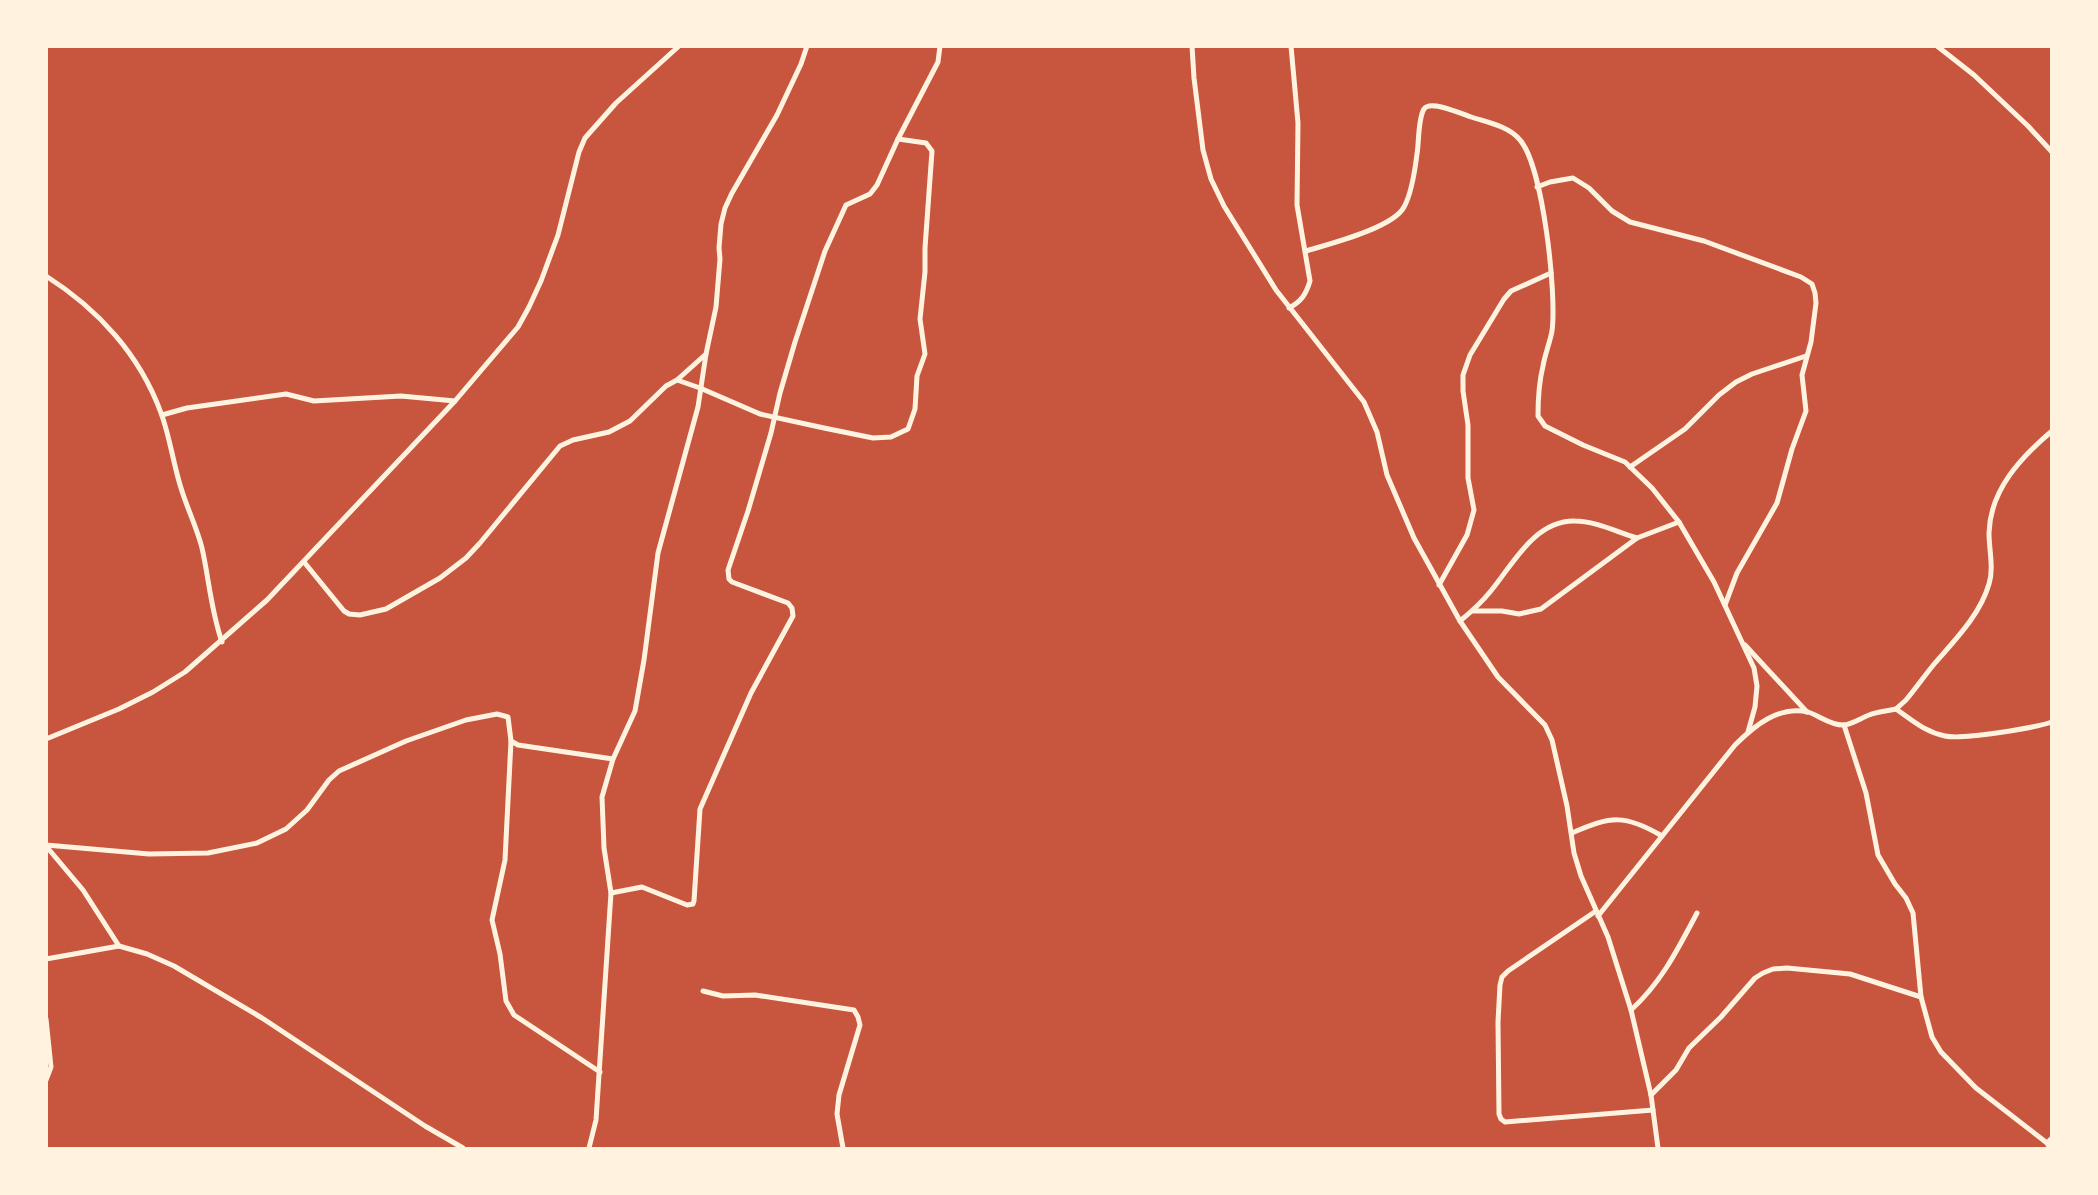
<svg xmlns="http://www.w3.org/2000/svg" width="2098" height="1195" font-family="'Sofia Sans Condensed',sans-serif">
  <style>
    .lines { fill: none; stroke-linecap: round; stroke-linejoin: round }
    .minor { stroke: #fff3e0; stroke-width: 5 }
  </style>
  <rect width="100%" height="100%" fill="#c8553d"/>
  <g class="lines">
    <!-- minor -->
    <g class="minor">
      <polyline points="1192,46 1194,78 1203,150 1211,179 1224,206 1276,290 1364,402 1377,432 1387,475 1414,538 1460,621 1498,677 1545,725 1552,740 1567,806 1574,853 1581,876 1608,937 1631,1010 1651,1095 1658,1148"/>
      <polyline points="1937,46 1974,75 2028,126 2052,152"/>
      <polyline points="1537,187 1550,182 1573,178 1589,188 1612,211 1630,222 1704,241 1801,277 1812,284 1815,293 1816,303 1811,342 1802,375 1806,411 1792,449 1777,503 1737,573 1725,605"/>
      <path d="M1306 251C1329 244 1393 228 1404 207 1412 193 1415 170 1417 154 1419 143 1418 118 1424 109 1430 99 1462 114 1471 117 1486 122 1509 126 1520 140 1543 166 1557 295 1552 331 1550 342 1545 354 1543 366 1539 382 1538 399 1538 416L1545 426 1583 445 1625 462 1652 488 1679 522 1714 582 1754 668 1757 686 1755 707 1748 732"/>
      <path d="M46 276C98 309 140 355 161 413 170 437 173 463 181 488 187 508 197 528 202 548 209 579 211 611 222 642"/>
      <path d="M1289 308C1302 301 1306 294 1310 281L1297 205 1298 123 1291 46"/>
      <polyline points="677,380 700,388 760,414 824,428 873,438 891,437 908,429 915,409 917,376 925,354 920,319 925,272 925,248 932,151 926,143 898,139"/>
      <polyline points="162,415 187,408 286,394 314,401 401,396 455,401"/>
      <polyline points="1630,467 1685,429 1719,395 1736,382 1752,374 1806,356"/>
      <polyline points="304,562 344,611 349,614 360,615 386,609 440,578 466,558 480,543 560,446 573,440 609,432 630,421 666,386 677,380 706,354 716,307 720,259 719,248 721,224 725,208 732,193 777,115 801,64 807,46"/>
      <polyline points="1439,585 1467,535 1474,510 1468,478 1468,425 1463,391 1463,375 1470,355 1504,299 1511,291 1551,273"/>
      <polyline points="1473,611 1502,611 1519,614 1541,609 1637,538 1679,522"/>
      <path d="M1460 621C1471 612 1481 603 1490 592 1512 566 1534 520 1575 521 1595 521 1617 532 1637 538"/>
      <polyline points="1745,645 1807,712"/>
      <path d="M1896 709 1906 700C1916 688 1925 675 1935 663 1955 640 1980 615 1989 584 1994 568 1989 550 1989 533 1990 490 2021 457 2052 431"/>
      <polyline points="1844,725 1866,793 1878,855 1895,884 1906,898 1913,913 1921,997 1932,1037 1941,1052 1976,1088 2047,1143"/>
      <polyline points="46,739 119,709 153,692 185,672 267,600 455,401 518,327 529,307 541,281 558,235 579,152 585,138 616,103 679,46"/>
      <polyline points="511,741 505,860 492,920 500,954 506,1001 514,1015 600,1072"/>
      <path d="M1572 833C1611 816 1625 814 1662 836"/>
      <polyline points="46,845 149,854 208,853 257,843 286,829 307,810 329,780 339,771 406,741 466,720 497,714 508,717 511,741 518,745 613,759"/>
      <polyline points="46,846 83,890 119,946"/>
      <polyline points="611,893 642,887 687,905 693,904 694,901 700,809 751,693 793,616 792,608 788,603 732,582 729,579 728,570 748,511 771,433 780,393 795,342 825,251 846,205 870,194 877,185 898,139 938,62 940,46"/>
      <polyline points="1596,911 1508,971 1502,977 1500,985 1498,1022 1499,1114 1501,1119 1505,1122 1653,1110"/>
      <path d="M1598 916 1735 745C1754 726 1779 705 1808 712 1820 716 1830 725 1843 725 1851 725 1861 718 1869 715 1877 712 1887 711 1896 709 1912 720 1925 732 1945 736 1962 740 2034 728 2052 722"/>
      <polyline points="46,959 119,946 147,954 174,966 262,1018 425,1126 463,1148"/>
      <polyline points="703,991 723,996 755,995 854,1010 858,1017 860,1025 839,1095 837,1114 843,1148"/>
      <path d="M1631 1010C1661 983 1678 949 1697 913"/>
      <polyline points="46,1019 51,1067 46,1080"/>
      <polyline points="1651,1095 1676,1070 1689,1048 1721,1017 1755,978 1763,973 1773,969 1787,968 1850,974 1921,997"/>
      <polyline points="589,1148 596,1120 611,893 604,848 602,797 613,759 635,711 644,660 658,553 698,407 706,354"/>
      <polyline points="2050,1148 2047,1143 2052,1138"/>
    </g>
  </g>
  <!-- border -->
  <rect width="2098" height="1195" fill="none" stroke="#fff3e0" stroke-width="96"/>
</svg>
